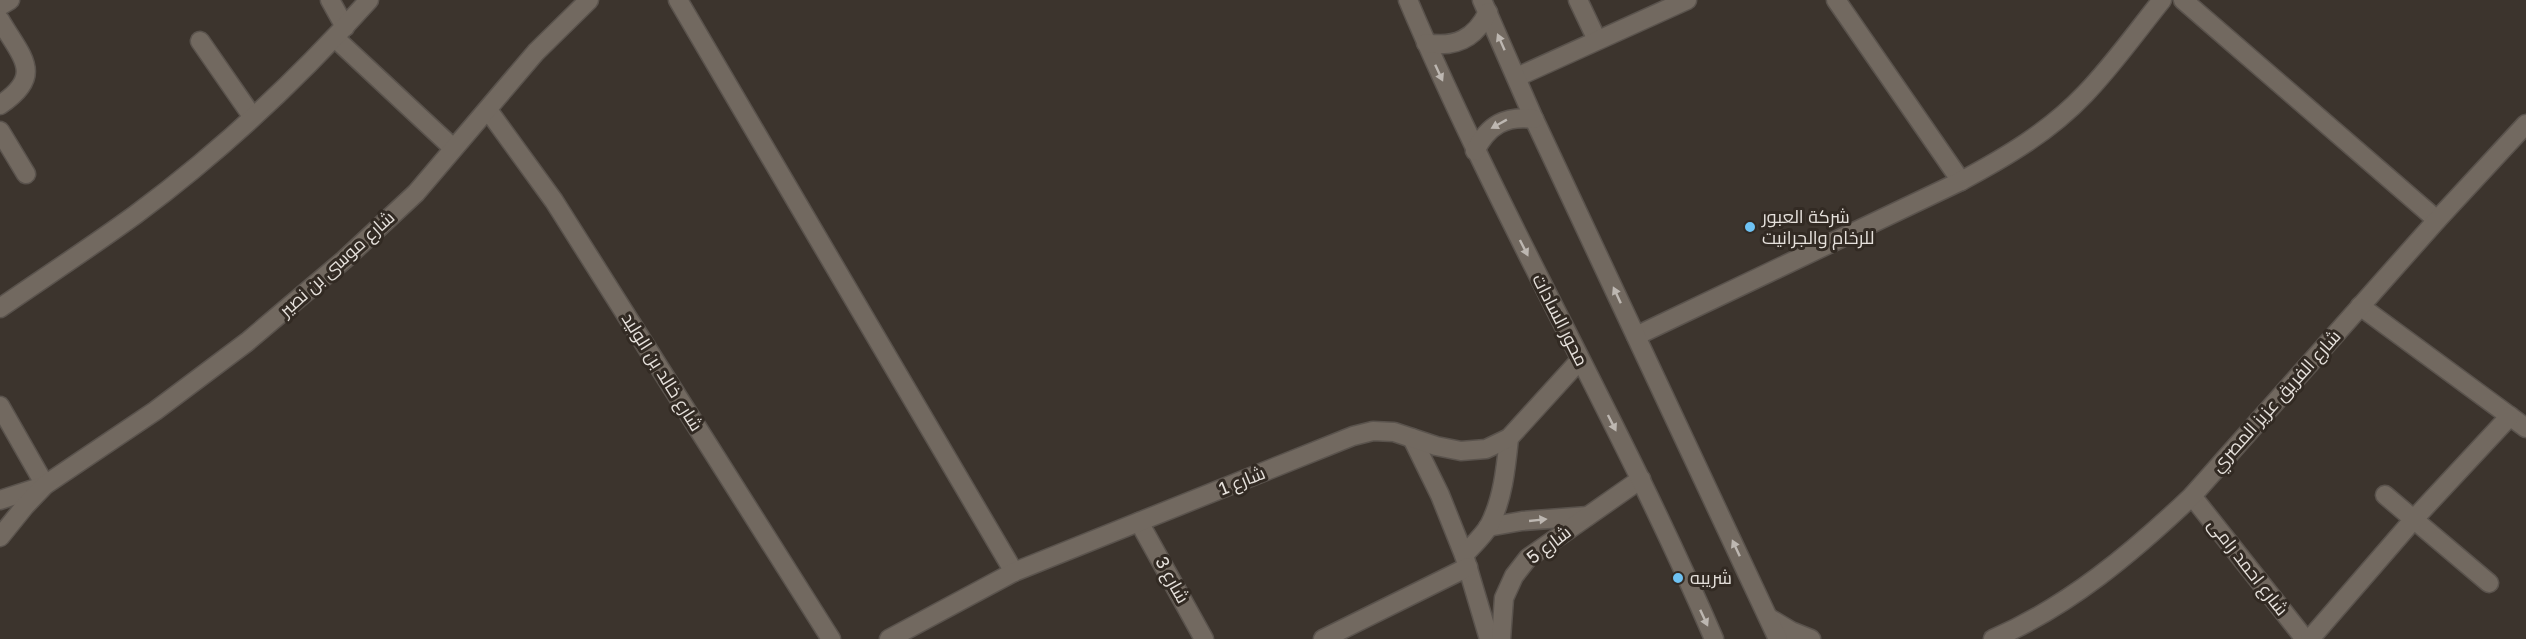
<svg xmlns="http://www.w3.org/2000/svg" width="2526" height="639" font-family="'Golos Text',Cairo,sans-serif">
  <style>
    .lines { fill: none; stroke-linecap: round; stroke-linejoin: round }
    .lane-casing { stroke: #5a534d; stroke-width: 21 }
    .street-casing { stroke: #5a534d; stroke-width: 21 }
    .secondary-casing { stroke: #5a534d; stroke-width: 21 }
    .lane { stroke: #726960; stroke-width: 18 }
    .street { stroke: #726960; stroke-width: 18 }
    .secondary { stroke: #726960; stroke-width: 18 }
    .oneway { fill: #bdb7b1 }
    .poi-dot { fill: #6ec2f3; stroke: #322a23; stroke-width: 2 }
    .labels { text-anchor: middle; stroke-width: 6; stroke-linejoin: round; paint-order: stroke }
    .poi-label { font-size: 18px; fill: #e6e1dc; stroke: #322a23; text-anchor: start }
    .street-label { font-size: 18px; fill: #e6e1dc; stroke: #322a23 }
  </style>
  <rect width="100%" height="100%" fill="#3c342d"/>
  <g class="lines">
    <!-- lane casing -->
    <g class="lane-casing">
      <g id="lane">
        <polyline points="1578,0 1597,40"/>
        <polyline points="200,41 252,116"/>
        <polyline points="1517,77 1687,0"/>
        <polyline points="0,131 26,174"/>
        <polyline points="2385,495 2489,583"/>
      </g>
    </g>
    <!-- street casing -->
    <g class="street-casing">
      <g id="street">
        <polyline points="330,0 345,27"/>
        <polyline points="678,0 1014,572"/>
        <polyline points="1836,0 1961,181"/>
        <polyline points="2183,0 2437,220"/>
        <polyline points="0,6 10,0"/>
        <path d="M0 20C22 58 45 75 0 105"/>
        <polyline points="335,38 453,148"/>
        <polyline points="488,110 554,201 831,639"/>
        <polyline points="2360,306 2526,428"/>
        <path d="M0 308C45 277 91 247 135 215 220 152 299 78 369 0"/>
        <path d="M1636 336 1961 181C2006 157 2050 131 2085 94 2113 65 2137 31 2162 0"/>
        <polyline points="0,406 45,485"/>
        <polyline points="1412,438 1440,495 1464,555 1489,639"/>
        <polyline points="2192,496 2305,639"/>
        <polyline points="0,500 43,486"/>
        <polyline points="1139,522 1204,639"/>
        <polyline points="1488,527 1522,521 1588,516"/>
        <polyline points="0,537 25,506 45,485 155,411 247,342 344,260 416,193 536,52 589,0"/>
        <path d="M1464 555C1472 546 1483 536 1489 526 1503 499 1506 467 1509 438"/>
        <polyline points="1769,618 1791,631 1811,639"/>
        <polyline points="889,639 1014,572 1353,436 1373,431 1394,432 1436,446 1461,451 1486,449 1509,438 1580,360"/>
        <polyline points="1323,639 1468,567"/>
        <polyline points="1501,639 1504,598 1514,576 1528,558 1641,479"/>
        <path d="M1993 639C2069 606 2132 553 2192 496L2437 220 2526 124"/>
        <polyline points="2310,639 2414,519 2510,416"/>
      </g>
    </g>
    <!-- secondary casing -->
    <g class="secondary-casing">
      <g id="secondary">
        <path d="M1408 0C1500 218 1621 422 1714 639"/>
        <polyline points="1482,0 1534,119 1778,639"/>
        <path d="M1426 43C1455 48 1475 39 1488 12"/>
        <path d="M1475 151C1488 125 1506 115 1534 119"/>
      </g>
    </g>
    <!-- lane -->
    <use href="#lane" class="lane"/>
    <!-- street -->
    <use href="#street" class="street"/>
    <!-- secondary -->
    <use href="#secondary" class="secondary"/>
  </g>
  <!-- one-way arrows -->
  <defs><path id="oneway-solid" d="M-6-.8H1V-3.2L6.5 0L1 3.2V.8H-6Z" transform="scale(1.5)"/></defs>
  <g class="oneway">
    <use href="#oneway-solid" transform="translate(1501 42) rotate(-114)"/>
    <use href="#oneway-solid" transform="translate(1439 73) rotate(65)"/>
    <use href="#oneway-solid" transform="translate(1499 124) rotate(151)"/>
    <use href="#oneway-solid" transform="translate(1524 248) rotate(63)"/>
    <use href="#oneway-solid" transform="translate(1617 295) rotate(-115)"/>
    <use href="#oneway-solid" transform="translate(1612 423) rotate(63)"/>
    <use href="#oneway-solid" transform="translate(1538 520) rotate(-6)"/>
    <use href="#oneway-solid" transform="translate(1736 548) rotate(-115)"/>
    <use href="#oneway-solid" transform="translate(1704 618) rotate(65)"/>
  </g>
  <!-- markers -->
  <g class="poi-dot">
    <circle cx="1750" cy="227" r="6"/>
    <circle cx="1678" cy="578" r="6"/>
  </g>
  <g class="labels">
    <!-- poi labels -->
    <g class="poi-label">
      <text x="1762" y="223">شركة العبور<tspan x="1762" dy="21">للرخام والجرانيت</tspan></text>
      <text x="1690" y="584">شريبه</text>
    </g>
    <!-- street labels -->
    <g class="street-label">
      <text transform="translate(337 264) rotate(-42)" y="6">شارع موسى بن نصير</text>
      <text transform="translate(1560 320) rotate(63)" y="6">محور السادات</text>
      <text transform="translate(662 372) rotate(58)" y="6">شارع خالد بن الوليد</text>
      <text transform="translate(2276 401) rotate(-48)" y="6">شارع الفريق عزيز المصري</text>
      <text transform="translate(1242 481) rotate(-22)" y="6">شارع 1</text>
      <text transform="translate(1549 545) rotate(-37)" y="6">شارع 5</text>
      <text transform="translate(2248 567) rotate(52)" y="6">شارع احمد رامى</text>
      <text transform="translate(1172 580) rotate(61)" y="6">شارع 3</text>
    </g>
  </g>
</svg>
